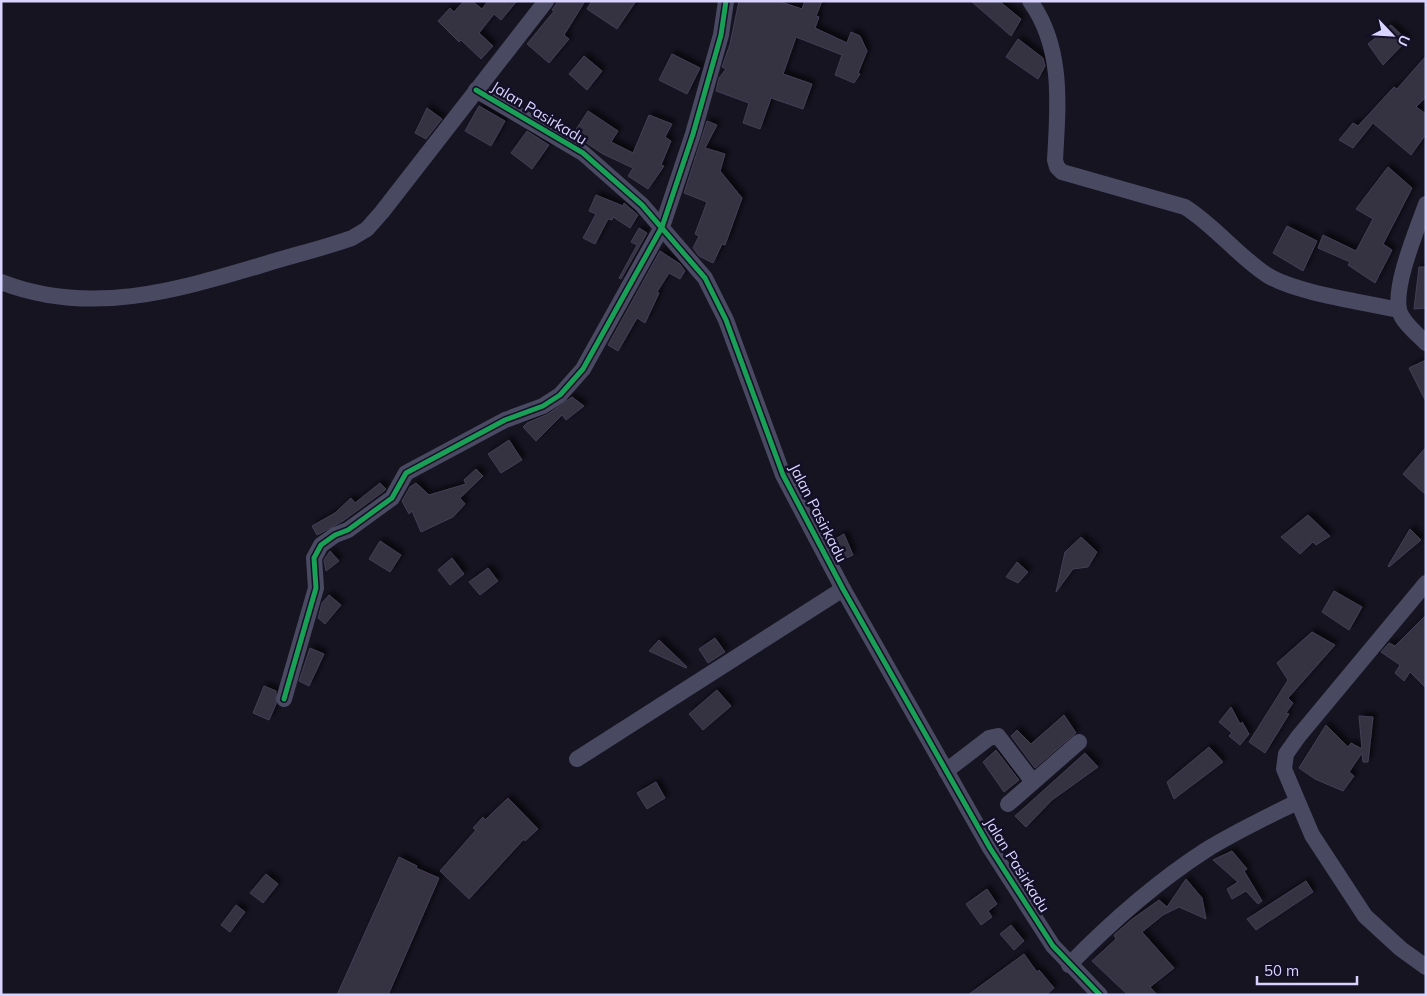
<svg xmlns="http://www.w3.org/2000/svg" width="1427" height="996" font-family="Mulish,sans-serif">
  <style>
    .building { fill: #343243; stroke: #433f54; filter: url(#shadow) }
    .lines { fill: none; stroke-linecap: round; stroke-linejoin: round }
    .minor { stroke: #4a4962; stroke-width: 16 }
    .cycleway-casing { stroke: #130f26; stroke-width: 8 }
    .cycleway { stroke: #1a9f57; stroke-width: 5 }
    .labels { text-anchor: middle; stroke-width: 5; stroke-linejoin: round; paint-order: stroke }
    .street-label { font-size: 15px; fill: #d9d4ff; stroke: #130f26 }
  </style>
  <defs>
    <filter id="shadow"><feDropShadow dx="4" dy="-4" stdDeviation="2.5" flood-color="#0009"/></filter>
  </defs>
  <rect width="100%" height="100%" fill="#161421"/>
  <!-- building -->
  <g class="building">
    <polygon points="464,1 472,1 482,9 488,1 517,1 501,20 494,14 479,33 493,46 481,59 461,40 459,42 438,21 450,8 454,12"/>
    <polygon points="558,1 585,1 564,35 569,39 549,63 527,44 554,11 552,10"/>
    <polygon points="592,1 636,1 617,29 587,9"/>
    <polygon points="739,1 778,1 802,9 805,1 822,1 816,16 819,17 815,28 847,43 851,32 860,36 867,51 858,73 860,74 854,83 835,75 842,55 796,37 783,74 812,84 803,109 771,98 760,129 743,123 749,103 716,91 719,78 726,69 722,67 730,44"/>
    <polygon points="971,1 999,1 1021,19 1011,36"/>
    <polygon points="1391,25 1407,40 1383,65 1368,44"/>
    <polygon points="1018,39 1043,58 1045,66 1038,79 1006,57"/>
    <polygon points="672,54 700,68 687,94 659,80"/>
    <polygon points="584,56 602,71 587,90 569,74"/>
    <polygon points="1426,56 1426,97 1416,107 1426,114 1426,134 1411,155 1373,123 1353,148 1339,140 1353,123 1358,126 1394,87 1397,89"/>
    <polygon points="479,106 505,121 491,146 465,131"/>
    <polygon points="427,108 442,119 426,139 415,133"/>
    <polygon points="588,111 618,131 611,142 633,153 649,115 672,124 665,137 671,141 661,165 664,166 648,189 628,176 633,168 603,154 573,134"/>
    <polygon points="707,121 717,125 705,148 725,154 720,171 742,198 725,245 722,244 713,263 699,256 693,248 699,236 695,234 707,202 684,193"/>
    <polygon points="527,131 549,145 532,169 511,153"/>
    <polygon points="1388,167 1412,188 1383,244 1392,250 1375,283 1348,265 1350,262 1318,248 1323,235 1356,251 1373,219 1356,209"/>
    <polygon points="596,195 623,206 624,203 638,215 630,228 613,217 612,220 608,219 595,244 583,238 596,214 589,211"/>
    <polygon points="1287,226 1317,241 1303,271 1273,253"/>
    <polygon points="639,228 647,233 621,279 619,278 637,245 631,242"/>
    <polygon points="660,251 680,264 685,271 680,279 669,273 657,292 659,293 645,323 637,318 618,351 608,345"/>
    <polygon points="1419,267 1426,267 1426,308 1414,309"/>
    <polygon points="1426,360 1426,402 1409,368"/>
    <polygon points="572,397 584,406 566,420 562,415 536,441 523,427 527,423 548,414"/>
    <polygon points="509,440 522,460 501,473 488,454"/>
    <polygon points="1426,447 1426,495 1403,474"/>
    <polygon points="476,469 483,476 460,498 465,504 453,517 421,532 412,511 409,514 402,501 410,487 416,483 429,495 466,484 464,480"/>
    <polygon points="380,483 386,489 384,491 343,521 317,535 312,526 335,513 351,498 355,503"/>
    <polygon points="1308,515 1330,536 1316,545 1313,542 1300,554 1281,537"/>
    <polygon points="1410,529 1421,540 1389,567 1388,566"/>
    <polygon points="844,534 853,555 840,561 830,542"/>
    <polygon points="1081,537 1097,552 1088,567 1073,569 1056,592 1065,552"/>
    <polygon points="380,541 401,555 390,572 369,559"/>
    <polygon points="330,551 339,561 326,571 324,560"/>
    <polygon points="452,558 464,574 450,585 438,570"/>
    <polygon points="1017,562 1028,572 1018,583 1006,577"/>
    <polygon points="488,568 498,581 480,595 469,582"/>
    <polygon points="1334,591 1362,607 1349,630 1322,612"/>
    <polygon points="329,595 341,605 325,624 318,618 322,603"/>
    <polygon points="1426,615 1426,688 1410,672 1404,681 1395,673 1400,665 1381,652 1389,643 1395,646"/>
    <polygon points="1312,632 1335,645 1288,698 1293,703 1286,713 1289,714 1265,753 1249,742 1288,680 1277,663"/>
    <polygon points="715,638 725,652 708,663 699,649"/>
    <polygon points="659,640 687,667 686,668 649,651"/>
    <polygon points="310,648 324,654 309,686 299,681"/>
    <polygon points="264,686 276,691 276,704 269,720 253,713"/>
    <polygon points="717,690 731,706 703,730 689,714"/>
    <polygon points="1231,707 1240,724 1242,722 1249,734 1240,745 1229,736 1232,733 1219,722"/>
    <polygon points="1064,715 1076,733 1035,768 1011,736 1017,730 1031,744"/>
    <polygon points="1359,716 1373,717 1368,762 1363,762 1362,753 1349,772 1354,776 1343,791 1315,779 1299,768 1326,725 1348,747 1351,743 1362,749"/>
    <polygon points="1209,747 1223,762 1174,799 1167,782"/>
    <polygon points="996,750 1019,780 1004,792 983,762"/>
    <polygon points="1085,753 1098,767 1052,800 1026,827 1015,816"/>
    <polygon points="656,782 665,798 647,809 637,793"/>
    <polygon points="508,798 538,829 525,841 524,839 469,899 440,871 476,830 473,828 483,817 485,820"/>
    <polygon points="1232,851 1247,869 1244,871 1262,901 1258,904 1246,891 1232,899 1227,889 1238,882 1213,860"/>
    <polygon points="399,857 417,866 416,868 439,878 388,995 337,995"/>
    <polygon points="266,874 278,884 263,903 250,893"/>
    <polygon points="1186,879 1202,898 1206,919 1179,907 1163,915 1142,932 1174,968 1150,987 1157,995 1128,995 1092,961 1116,939 1114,935 1131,920 1159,900 1167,907"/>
    <polygon points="1306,881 1313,892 1256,930 1247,919"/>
    <polygon points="987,889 997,904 988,911 992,917 981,925 966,904"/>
    <polygon points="236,905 245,912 230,932 221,925"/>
    <polygon points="1011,925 1024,941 1014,950 1000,934"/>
    <polygon points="1024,954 1037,972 1039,970 1054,988 1046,995 968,995"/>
  </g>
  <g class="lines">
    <!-- minor -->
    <g class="minor">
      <path d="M1030 1C1064 48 1058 106 1055 160L1057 167 1062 172 1185 207C1215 226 1238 256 1267 275 1295 293 1364 302 1399 310"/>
      <polyline points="476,90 583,153 642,205 705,278 726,320 783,475 843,589 990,848 1053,946 1100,995"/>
      <path d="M1426 204C1417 230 1394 283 1399 310 1402 322 1417 334 1426 343"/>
      <path d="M1 282C91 317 178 290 265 264 294 255 324 248 352 238L367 229 382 212 546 1"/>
      <polyline points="1426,583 1298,737 1286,754 1284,769 1312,835 1365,916 1401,949 1426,967"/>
      <polyline points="284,699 316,588 314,558 321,545 335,535 348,530 392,498 406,473 505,420 543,406 560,395 583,369 662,227 693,134 721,35 726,1"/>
      <polyline points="577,759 843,589"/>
      <polyline points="946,771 989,738 998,736 1033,782"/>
      <polyline points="1008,804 1079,742"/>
      <path d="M1069 965C1111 922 1155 883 1206 850 1235 832 1267 817 1297 802"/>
    </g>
    <!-- cycleway casing -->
    <g class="cycleway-casing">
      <g id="cycleway">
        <polyline points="476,90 583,153 642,205 705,278 726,320 783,475 843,589 990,848 1053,946 1100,995"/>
        <polyline points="284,699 316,588 314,558 321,545 335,535 348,530 392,498 406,473 505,420 543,406 560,395 583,369 662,227 693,134 721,35 726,1"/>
      </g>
    </g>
    <!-- cycleway -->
    <use href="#cycleway" class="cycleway"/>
  </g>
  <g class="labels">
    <!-- street labels -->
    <g class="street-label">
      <text transform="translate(539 113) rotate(31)" y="5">Jalan Pasirkadu</text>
      <text transform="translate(818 513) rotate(63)" y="5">Jalan Pasirkadu</text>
      <text transform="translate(1017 865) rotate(58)" y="5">Jalan Pasirkadu</text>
    </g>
  </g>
  <!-- border -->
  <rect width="1427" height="996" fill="none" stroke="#d9d4ff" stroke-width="5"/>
  <!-- north arrow -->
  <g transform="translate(1392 35) rotate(115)" stroke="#130f26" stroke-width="4" paint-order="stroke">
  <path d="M0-4L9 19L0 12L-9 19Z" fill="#d9d4ff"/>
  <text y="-8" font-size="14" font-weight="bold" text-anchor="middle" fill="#d9d4ff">U</text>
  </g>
  <!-- scale -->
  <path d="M1257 976v8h100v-8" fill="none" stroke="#d9d4ff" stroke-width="2.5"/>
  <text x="1264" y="976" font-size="15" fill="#d9d4ff" stroke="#130f26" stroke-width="4" paint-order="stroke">50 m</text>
</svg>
